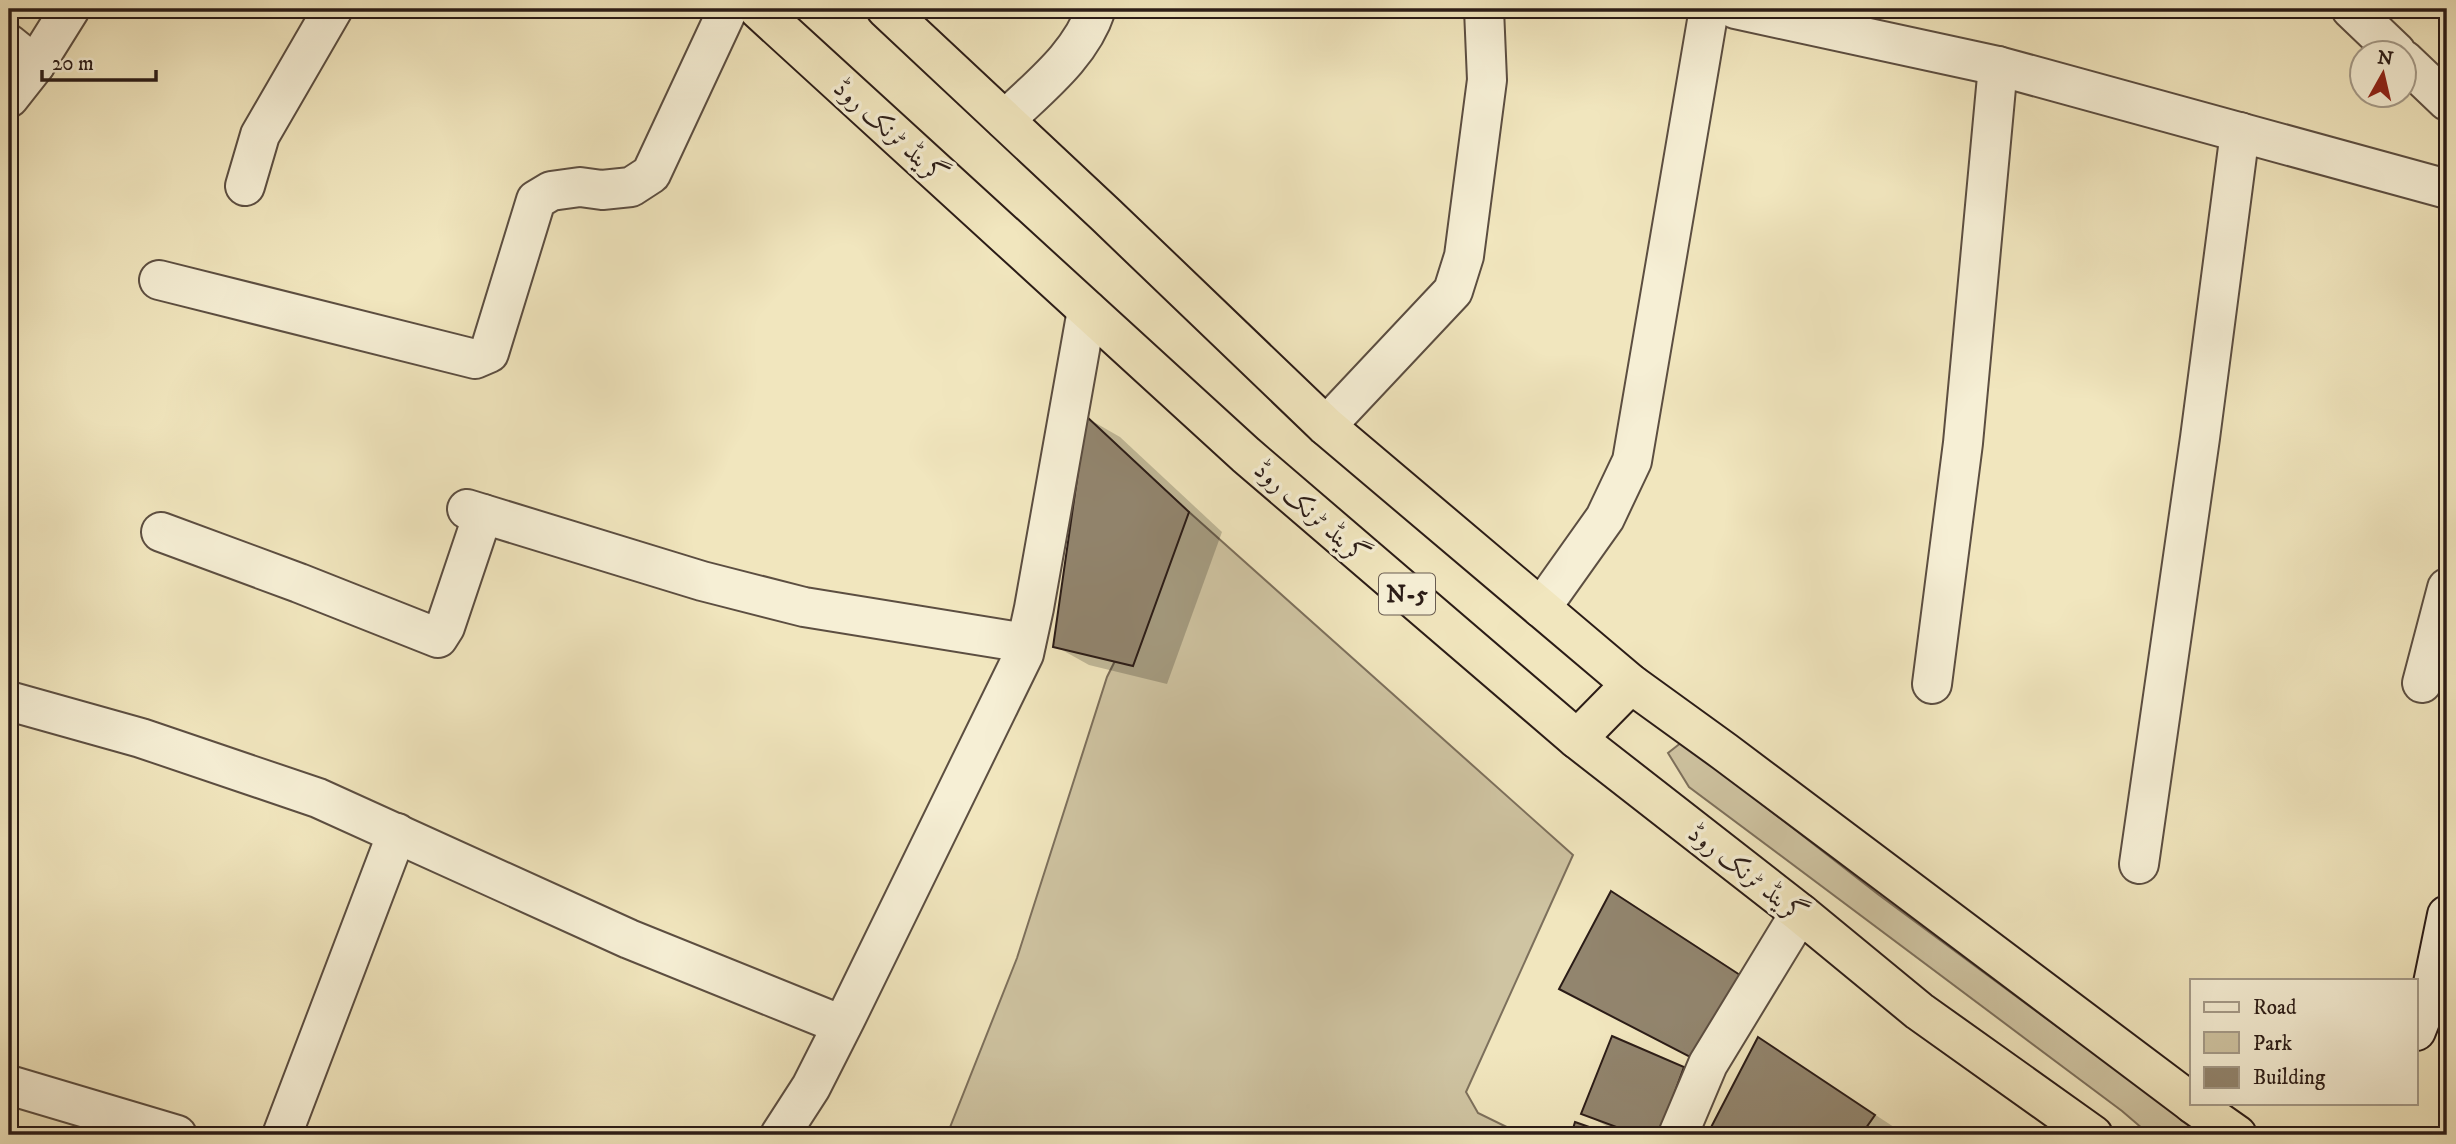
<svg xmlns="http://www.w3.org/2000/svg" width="2456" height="1144" font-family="'IM FELL DW Pica',Amiri,serif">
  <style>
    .green { fill: #cfc4a2; stroke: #7d705c; stroke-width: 2 }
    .shadow { fill: #0003 }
    .building { fill: #92856e; stroke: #2b1c17; stroke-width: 2 }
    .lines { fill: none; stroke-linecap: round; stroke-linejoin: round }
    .minor-casing { stroke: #5c4e41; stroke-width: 42 }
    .secondary-casing { stroke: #2b1c17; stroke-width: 42 }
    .trunk-casing { stroke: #2b1c17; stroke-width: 42 }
    .minor { stroke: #f6efd5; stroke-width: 38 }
    .secondary { stroke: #f6efd5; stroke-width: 38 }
    .trunk { stroke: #f1e6be; stroke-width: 38 }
    .labels { text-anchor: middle; stroke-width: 7; stroke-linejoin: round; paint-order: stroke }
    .shield { fill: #f6efd5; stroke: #685b50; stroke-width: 2 }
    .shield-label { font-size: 24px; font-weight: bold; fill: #2b1c17 }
    .street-label { font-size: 26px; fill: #2b1c17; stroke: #f6efd5 }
  </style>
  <rect width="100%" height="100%" fill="#f1e6be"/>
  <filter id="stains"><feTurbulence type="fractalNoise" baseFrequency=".00286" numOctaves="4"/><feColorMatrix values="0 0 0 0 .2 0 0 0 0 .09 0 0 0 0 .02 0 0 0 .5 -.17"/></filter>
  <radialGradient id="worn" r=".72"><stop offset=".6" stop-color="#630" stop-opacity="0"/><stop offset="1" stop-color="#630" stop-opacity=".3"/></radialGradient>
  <!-- green -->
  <g class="green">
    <polygon points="1189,512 1573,855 1466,1092 1478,1113 1523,1135 947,1135 1017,958 1107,677"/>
    <polygon points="1682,742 1879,895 2059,1028 2213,1135 2150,1135 2122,1111 1689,787 1668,753"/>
  </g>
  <!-- shadow -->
  <g class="shadow">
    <polygon points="1087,418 1120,437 1222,532 1167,684 1089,665 1055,646"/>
    <polygon points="1759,1040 1784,1055 1900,1131 1898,1135 1709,1135"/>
    <polygon points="1683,1069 1709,1084 1691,1135 1629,1135 1610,1128 1583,1113"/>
  </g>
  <!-- building -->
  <g class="building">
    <polygon points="1086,416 1189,512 1133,666 1053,647"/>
    <polygon points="1611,891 1740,975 1694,1059 1559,989"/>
    <polygon points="1612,1036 1684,1067 1659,1135 1638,1135 1581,1114"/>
    <polygon points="1758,1037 1875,1115 1861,1135 1707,1135"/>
    <polygon points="1575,1122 1612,1135 1571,1135"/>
  </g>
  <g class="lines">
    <!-- minor casing -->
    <g class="minor-casing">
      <g id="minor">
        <polyline points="1735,9 1998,66 2447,189"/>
        <polyline points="2351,9 2396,52"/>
        <polyline points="9,44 35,65 9,98"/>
        <polyline points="2404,60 2447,101"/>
        <polyline points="35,65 70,9"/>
        <path d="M1005 120C1039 87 1081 55 1096 9"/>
        <polyline points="245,186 260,135 333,9"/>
        <polyline points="159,280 475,359 489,353 536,200 551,191 580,187 602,190 631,187 651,174 728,9"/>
        <polyline points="1326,426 1453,291 1464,256 1487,80 1484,9"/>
        <polyline points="467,509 702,581 804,607 1026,643"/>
        <polyline points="161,532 299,583 438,638 445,627 483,514"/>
        <polyline points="1541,608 1605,518 1632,461 1709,9"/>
        <polyline points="2422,683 2447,588"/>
        <polyline points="1932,684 1963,443 1998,66"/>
        <polyline points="9,701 141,738 318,798 629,939 842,1025"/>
        <polyline points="2139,864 2200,438 2240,132"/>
        <polyline points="9,1085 177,1135"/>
        <polyline points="282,1135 397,833"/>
        <polyline points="780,1135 811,1087 846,1018 1024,654 1034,608 1087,310"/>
        <polyline points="1678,1135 1708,1064 1800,913"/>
      </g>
    </g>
    <!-- secondary casing -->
    <g class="secondary-casing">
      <polyline id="secondary" points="2416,1031 2431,993 2447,915"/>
    </g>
    <!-- trunk casing -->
    <g class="trunk-casing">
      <g id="trunk">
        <polyline points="758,9 1246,455 1577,739 1800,913 1919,1011 2093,1135"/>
        <polyline points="886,9 1106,215 1326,426 1631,684 1725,752 2192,1103"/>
        <polyline points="1577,739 1631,684"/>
        <polyline points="2193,1104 2237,1135"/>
      </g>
    </g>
    <!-- minor -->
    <use href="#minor" class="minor"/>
    <!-- secondary -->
    <use href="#secondary" class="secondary"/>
    <!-- trunk -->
    <use href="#trunk" class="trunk"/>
  </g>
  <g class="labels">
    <!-- shield labels -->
    <rect class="shield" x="1379" y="573.5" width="56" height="41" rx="5"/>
    <g class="shield-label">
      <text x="1407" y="602">N-5</text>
    </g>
    <!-- street labels -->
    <g class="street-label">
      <text transform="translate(891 131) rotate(42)" y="9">گرینڈ ٹرنک روڈ</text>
      <text transform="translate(1312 512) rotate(41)" y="9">گرینڈ ٹرنک روڈ</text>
      <text transform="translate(1748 873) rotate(38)" y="9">گرینڈ ٹرنک روڈ</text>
    </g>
  </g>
  <!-- margin -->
  <rect width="2456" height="1144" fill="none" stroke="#f1e6be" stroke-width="35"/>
  <rect x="10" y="10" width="2435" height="1123" fill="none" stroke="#2b1c17" stroke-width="3.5"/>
  <rect x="18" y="18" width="2421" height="1109" fill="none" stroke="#2b1c17" stroke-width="2"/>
  <!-- legend -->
  <rect x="2190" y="979" width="228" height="126" fill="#f6efd5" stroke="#a59b89" stroke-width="2"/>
  <rect x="2204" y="1002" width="35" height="10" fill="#f6efd5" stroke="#a59b89" stroke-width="2"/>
  <text x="2253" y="1014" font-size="21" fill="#2b1c17">Road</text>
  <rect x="2204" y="1032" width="35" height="21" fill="#cfc4a2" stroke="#a59b89" stroke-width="2"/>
  <text x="2253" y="1050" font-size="21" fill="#2b1c17">Park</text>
  <rect x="2204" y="1067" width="35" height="21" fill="#92856e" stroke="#a59b89" stroke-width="2"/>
  <text x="2253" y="1084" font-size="21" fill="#2b1c17">Building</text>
  <!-- north arrow -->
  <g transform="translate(2383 74) rotate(8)"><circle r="33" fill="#f6efd5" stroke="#a59b89" stroke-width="2"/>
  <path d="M0-5L12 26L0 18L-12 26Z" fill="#8f2418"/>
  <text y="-10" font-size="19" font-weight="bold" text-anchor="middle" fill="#2b1c17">N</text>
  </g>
  <!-- scale -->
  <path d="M42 70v10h114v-10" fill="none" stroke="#2b1c17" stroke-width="3.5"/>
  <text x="52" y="70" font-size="21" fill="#2b1c17" stroke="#f6efd5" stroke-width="5" paint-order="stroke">20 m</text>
  <rect width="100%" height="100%" filter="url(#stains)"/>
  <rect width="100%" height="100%" fill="url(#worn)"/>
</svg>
